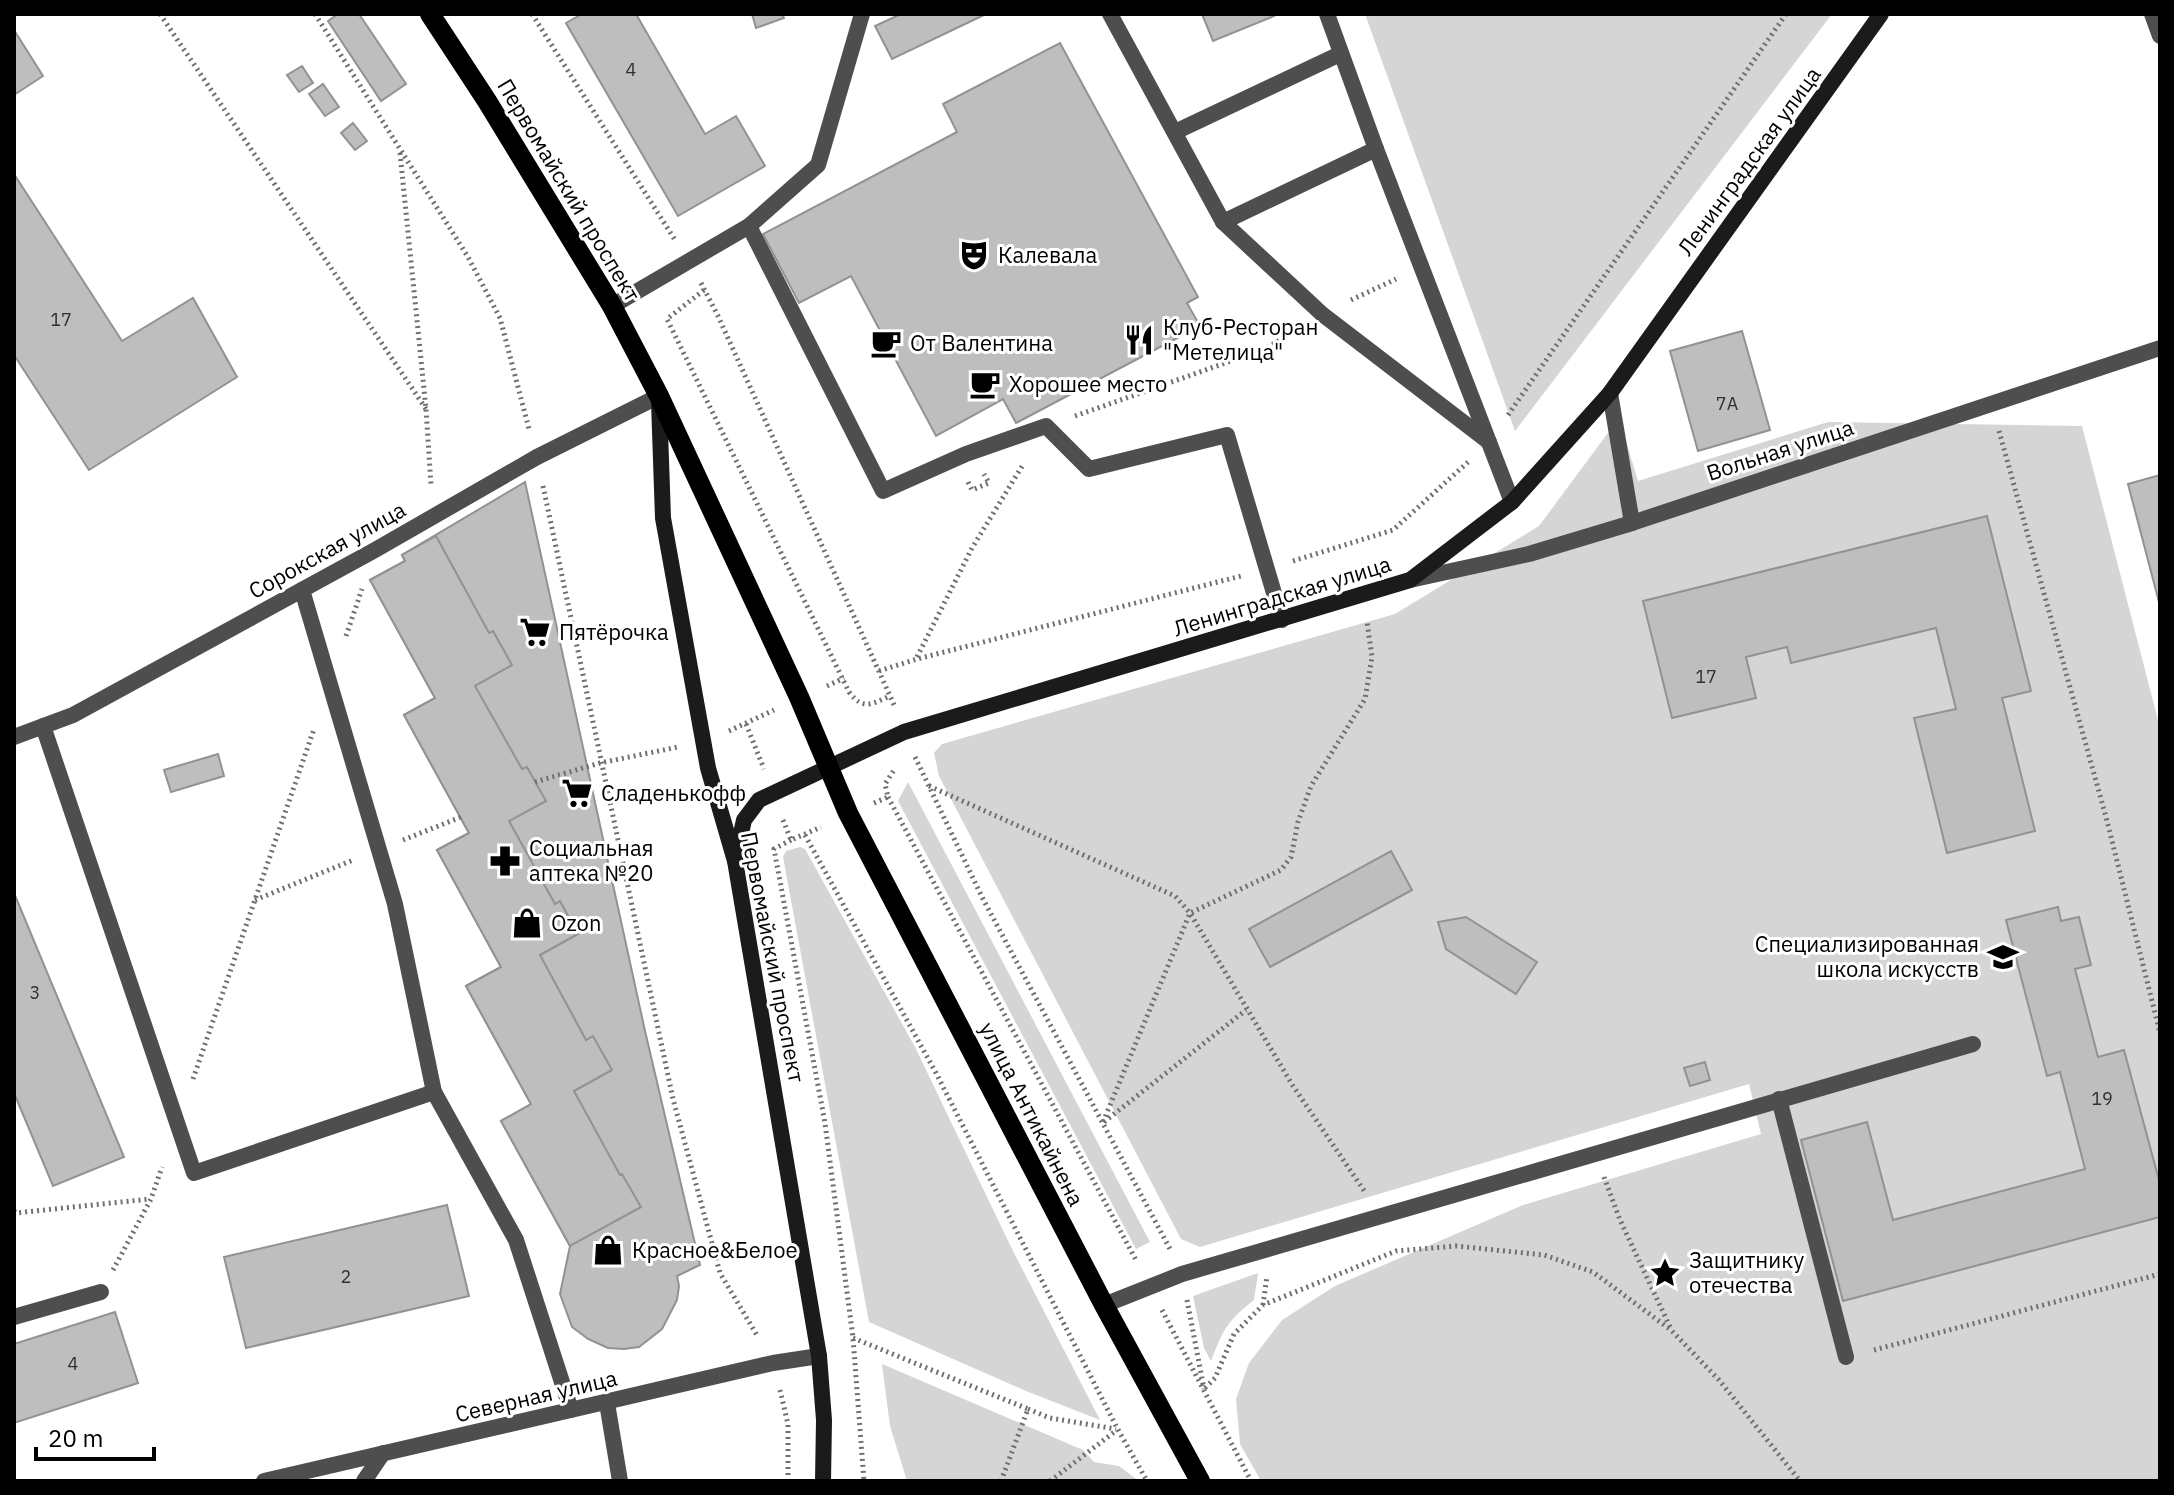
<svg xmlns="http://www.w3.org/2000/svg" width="2174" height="1495" font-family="'IBM Plex Sans',sans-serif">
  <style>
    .green { fill: #d5d5d5 }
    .building { fill: #bebebe; stroke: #929292; stroke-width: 2 }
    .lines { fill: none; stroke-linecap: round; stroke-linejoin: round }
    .path { stroke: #707070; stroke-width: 5; stroke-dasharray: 2 4; stroke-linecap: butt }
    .lane { stroke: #4e4e4e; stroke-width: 16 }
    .street { stroke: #4e4e4e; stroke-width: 16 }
    .secondary { stroke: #1b1b1b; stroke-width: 16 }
    .primary { stroke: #000; stroke-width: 20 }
    .labels { text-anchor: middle; stroke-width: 6; stroke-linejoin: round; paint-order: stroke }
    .number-label { font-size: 18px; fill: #303030 }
    .street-label { font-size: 22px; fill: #000; stroke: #fff }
    .poi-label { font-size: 22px; fill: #000; stroke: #fff; text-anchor: start }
  </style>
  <rect width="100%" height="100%" fill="#fff"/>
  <!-- green -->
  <g class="green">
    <polygon points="1365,14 1832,14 1515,431"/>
    <polygon points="1619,418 1638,481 1828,422 2082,426 2160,728 2160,1481 1261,1481 1240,1444 1236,1399 1249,1363 1282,1320 1335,1286 1523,1205 1761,1134 1749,1084 1200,1247 1181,1239 939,776 934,753 942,744 1395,614 1539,526"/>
    <polygon points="908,782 1150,1242 1136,1249 898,801"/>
    <polygon points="800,847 805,849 915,1047 1012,1249 1100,1420 1026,1391 869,1322 783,857 786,851"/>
    <path d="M1258 1273 1254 1300C1227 1321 1223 1330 1211 1361L1204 1348 1193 1296Z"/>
    <polygon points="882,1364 1083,1450 1094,1462 1119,1466 1139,1481 907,1481 890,1426"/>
  </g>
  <!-- building -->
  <g class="building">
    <polygon points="338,14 359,14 406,84 381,101 328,21"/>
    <polygon points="582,14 636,14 705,134 736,116 765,166 678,216 566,23"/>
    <polygon points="752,14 782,14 784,18 756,28"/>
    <polygon points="901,14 986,14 892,59 875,26"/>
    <polygon points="1202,14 1273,14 1274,16 1213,41"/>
    <polygon points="14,30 43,76 14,95"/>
    <polygon points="1060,43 1198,297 1187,303 1200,326 1016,423 1003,399 936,436 851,276 799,303 763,234 957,132 943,104"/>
    <polygon points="302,66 313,83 299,92 287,75"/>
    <polygon points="323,84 339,107 325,116 309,94"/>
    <polygon points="353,123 367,141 355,150 341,133"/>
    <polygon points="14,174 122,341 193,298 237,377 89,470 14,355"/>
    <polygon points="1742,331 1770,430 1698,451 1670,351"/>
    <polygon points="2160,475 2160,606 2128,484"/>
    <polygon points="525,482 645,1031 700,1265 677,1276 679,1286 677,1300 662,1329 639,1347 624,1349 608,1348 588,1339 572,1327 560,1294 570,1246 501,1121 531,1104 466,986 501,967 437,850 469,833 404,715 435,698 370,580 405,561 402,555"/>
    <polygon points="1987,516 2031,691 2002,698 2035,831 1947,853 1914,718 1956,709 1936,628 1791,663 1787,647 1746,657 1756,698 1672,718 1643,601"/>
    <polygon points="436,536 489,633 493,631 512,665 475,686 522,769 527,767 546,801 509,821 555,904 560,901 578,934 540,955 586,1040 593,1036 612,1070 574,1091 620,1175 622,1174 641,1207 570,1246 501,1121 531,1104 466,986 501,967 437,850 469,833 404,715 435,698 370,580 405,561 402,555"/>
    <polygon points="218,754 224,776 171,792 164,770"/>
    <polygon points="1391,851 1412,890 1270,967 1249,929"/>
    <polygon points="14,893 124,1157 53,1186 14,1093"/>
    <polygon points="2058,907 2061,921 2079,917 2091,965 2075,969 2098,1057 2124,1050 2160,1184 2160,1217 1843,1301 1801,1140 1867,1122 1893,1220 2085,1169 2060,1072 2047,1076 2006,920"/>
    <polygon points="1466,917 1537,962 1516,994 1446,949 1438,922"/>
    <polygon points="1705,1062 1710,1080 1690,1086 1684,1068"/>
    <polygon points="447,1205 469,1296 246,1348 224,1257"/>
    <polygon points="115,1312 138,1383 14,1423 14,1344"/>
  </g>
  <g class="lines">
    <!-- path -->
    <g class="path">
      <polyline points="160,14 426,409"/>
      <polyline points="315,14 468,257 500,318 529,429"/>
      <polyline points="532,14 675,240"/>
      <polyline points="400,153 426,409 431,485"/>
      <polyline points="701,283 718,316 895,707"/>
      <path d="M704 290 667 319 849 692C864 711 871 704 890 696"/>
      <polyline points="1351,300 1396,279"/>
      <polyline points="1508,415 1786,14"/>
      <polyline points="1075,416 1265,349 1300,328"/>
      <polyline points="1999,431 2106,817 2160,1033"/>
      <polyline points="968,482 972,490 989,483 984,474"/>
      <polyline points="543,486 673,1099 720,1273 758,1337"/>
      <polyline points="1293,561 1393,530 1468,462"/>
      <polyline points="346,636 362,589"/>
      <polyline points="917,657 972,548 1024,463"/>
      <polyline points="879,671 917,659 1241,576"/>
      <polyline points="827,686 844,678"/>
      <polyline points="746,724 764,769"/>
      <polyline points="729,731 774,710"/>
      <polyline points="915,757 983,899 1170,1249"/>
      <polyline points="535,782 600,763 678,747"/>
      <polyline points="929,786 1175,896 1190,913 1293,1086 1365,1192"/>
      <polyline points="888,797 1137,1262"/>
      <polyline points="874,803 888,797 885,784 894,770"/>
      <polyline points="783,820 791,840 821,827"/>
      <polyline points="805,835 936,1073 1116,1426 1147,1481"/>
      <polyline points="403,840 461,817"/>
      <polyline points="791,840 774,849 825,1123 853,1338 864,1481"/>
      <polyline points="255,900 353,860"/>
      <polyline points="193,1079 314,729"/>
      <polyline points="1103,1122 1190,913 1281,870 1291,857 1298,822 1311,786 1365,699 1372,657 1367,622"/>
      <polyline points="1104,1122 1246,1010"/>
      <polyline points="1604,1177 1620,1220 1671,1329"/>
      <polyline points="14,1211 16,1213 150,1199"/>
      <polyline points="113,1270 151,1199 162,1167"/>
      <polyline points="1187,1300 1204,1389"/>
      <polyline points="1263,1305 1267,1276"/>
      <polyline points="1162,1310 1251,1481"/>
      <polyline points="853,1338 1028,1409 1001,1481"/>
      <polyline points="1874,1350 2160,1274"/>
      <polyline points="1205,1388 1215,1378 1234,1334 1263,1305 1396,1251 1456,1246 1544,1255 1593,1272 1671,1330 1719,1380 1800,1481"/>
      <polyline points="780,1390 788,1424 788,1481"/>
      <polyline points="1028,1409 1050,1418 1116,1429"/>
      <polyline points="1050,1481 1117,1430"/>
    </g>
    <!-- lane -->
    <g class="lane">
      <polyline points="1110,14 1223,222 1322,314 1489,442"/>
      <polyline points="1327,14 1376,149 1512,502"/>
      <polyline points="2152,14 2160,36"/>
      <polyline points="1175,132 1340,54"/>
      <polyline points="1223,222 1376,149"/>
      <polyline points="749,226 883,491 966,454 1046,426 1089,469 1227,435 1282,620"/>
      <polyline points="612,306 749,226 818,165 862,14"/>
      <polyline points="1610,393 1632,523"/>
      <polyline points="302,590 395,904 434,1092 516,1240 571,1410"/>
      <polyline points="43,726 194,1173 434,1092"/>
      <polyline points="1779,1099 1846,1357"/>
      <polyline points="1104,1305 1182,1274 1973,1044"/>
      <polyline points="14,1317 101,1292"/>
      <polyline points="607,1403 620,1481"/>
      <polyline points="364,1481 383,1453"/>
    </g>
    <!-- street -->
    <g class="street">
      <polyline points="1410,580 1529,554 1632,523 2160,348"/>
      <polyline points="14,737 73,715 375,550 537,457 659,396"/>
      <polyline points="264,1481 773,1363 819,1356"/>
    </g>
    <!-- secondary -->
    <g class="secondary">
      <polyline points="659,402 663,518 708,768 735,861 819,1356 824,1420 823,1481"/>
      <polyline points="735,861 744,820 759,800 904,732 1410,580 1512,502 1610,393 1881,14"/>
    </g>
    <!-- primary -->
    <polyline class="primary" points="430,14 487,101 612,306 659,396 799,697 848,813 1104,1305 1200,1481"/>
  </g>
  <!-- icons -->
  <defs>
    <g id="theatre-bare" transform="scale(2.4)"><path d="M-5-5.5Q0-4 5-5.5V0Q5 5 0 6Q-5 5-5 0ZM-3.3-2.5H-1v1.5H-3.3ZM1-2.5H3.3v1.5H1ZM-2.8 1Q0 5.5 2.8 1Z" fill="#000" stroke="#fff" stroke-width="2.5" paint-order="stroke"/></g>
    <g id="restaurant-bare" transform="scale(2.4)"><path d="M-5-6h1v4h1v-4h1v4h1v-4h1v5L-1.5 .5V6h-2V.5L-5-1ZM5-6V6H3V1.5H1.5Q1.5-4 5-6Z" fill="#000" stroke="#fff" stroke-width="2.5" paint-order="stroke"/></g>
    <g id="cafe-bare" transform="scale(2.4)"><path d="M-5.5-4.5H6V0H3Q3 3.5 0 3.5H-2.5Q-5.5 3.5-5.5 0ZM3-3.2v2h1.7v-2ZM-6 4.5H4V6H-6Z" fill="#000" stroke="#fff" stroke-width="2.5" paint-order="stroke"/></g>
    <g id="supermarket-bare" transform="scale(2.4)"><path d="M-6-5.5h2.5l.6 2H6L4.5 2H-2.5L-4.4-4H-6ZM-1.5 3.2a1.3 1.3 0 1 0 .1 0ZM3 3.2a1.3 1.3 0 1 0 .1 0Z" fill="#000" stroke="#fff" stroke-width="2.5" paint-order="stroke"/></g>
    <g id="pharmacy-bare" transform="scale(2.4)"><path d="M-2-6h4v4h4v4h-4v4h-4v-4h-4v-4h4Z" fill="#000" stroke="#fff" stroke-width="2.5" paint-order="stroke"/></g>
    <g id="shop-bare" transform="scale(2.4)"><path d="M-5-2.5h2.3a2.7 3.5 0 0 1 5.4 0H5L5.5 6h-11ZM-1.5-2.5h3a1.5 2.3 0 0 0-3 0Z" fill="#000" stroke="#fff" stroke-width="2.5" paint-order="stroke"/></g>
    <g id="school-bare" transform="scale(2.4)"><path d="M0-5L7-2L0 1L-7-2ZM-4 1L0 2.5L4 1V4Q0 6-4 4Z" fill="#000" stroke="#fff" stroke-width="2.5" paint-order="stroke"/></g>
    <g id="sight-bare" transform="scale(2.4)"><path d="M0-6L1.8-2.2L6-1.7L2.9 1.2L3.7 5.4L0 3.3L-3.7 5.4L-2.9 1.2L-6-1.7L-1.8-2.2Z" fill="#000" stroke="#fff" stroke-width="2.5" paint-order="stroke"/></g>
  </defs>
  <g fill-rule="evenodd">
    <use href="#theatre-bare" x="974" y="255"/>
    <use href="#restaurant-bare" x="1139" y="340"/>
    <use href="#cafe-bare" x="886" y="343"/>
    <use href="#cafe-bare" x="985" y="384"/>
    <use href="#supermarket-bare" x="535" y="632"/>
    <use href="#supermarket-bare" x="577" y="793"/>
    <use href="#pharmacy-bare" x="505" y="861"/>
    <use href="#shop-bare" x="527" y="923"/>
    <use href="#school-bare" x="2003" y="957"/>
    <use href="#shop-bare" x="608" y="1250"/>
    <use href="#sight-bare" x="1665" y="1273"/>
  </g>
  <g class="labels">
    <!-- number labels -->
    <g class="number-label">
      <text x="631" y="76">4</text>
      <text x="61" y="326">17</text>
      <text x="1727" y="410">7А</text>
      <text x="1706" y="683">17</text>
      <text x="35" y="999">3</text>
      <text x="2102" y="1105">19</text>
      <text x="346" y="1283">2</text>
      <text x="73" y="1370">4</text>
    </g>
    <!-- street labels -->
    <g class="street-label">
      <text transform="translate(1749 161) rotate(-54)" y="8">Ленинградская улица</text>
      <text transform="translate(569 190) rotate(59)" y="8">Первомайский проспект</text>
      <text transform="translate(1780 450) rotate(-18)" y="8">Вольная улица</text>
      <text transform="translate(327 550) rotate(-29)" y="8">Сорокская улица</text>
      <text transform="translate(1282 596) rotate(-17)" y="8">Ленинградская улица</text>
      <text transform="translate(773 957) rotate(79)" y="8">Первомайский проспект</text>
      <text transform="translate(1032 1114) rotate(63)" y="8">улица Антикайнена</text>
      <text transform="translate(536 1396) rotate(-13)" y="8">Северная улица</text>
    </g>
    <!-- poi labels -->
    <g class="poi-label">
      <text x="998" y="263">Калевала</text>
      <text x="1163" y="335">Клуб-Ресторан<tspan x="1163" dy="25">"Метелица"</tspan></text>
      <text x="910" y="351">От Валентина</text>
      <text x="1009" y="392">Хорошее место</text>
      <text x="559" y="640">Пятёрочка</text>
      <text x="601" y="801">Сладенькофф</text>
      <text x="529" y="856">Социальная<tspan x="529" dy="25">аптека №20</tspan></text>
      <text x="551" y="931">Ozon</text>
      <text x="1979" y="952" text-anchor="end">Специализированная<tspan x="1979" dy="25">школа искусств</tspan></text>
      <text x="632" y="1258">Красное&amp;Белое</text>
      <text x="1689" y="1268">Защитнику<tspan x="1689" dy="25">отечества</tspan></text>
    </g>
  </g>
  <!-- border -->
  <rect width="2174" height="1495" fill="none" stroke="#000000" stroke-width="32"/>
  <!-- scale -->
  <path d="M36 1447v12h118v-12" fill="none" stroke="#000000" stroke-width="4"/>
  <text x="48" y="1447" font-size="24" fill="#000000" stroke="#ffffff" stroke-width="6" paint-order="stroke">20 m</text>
</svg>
